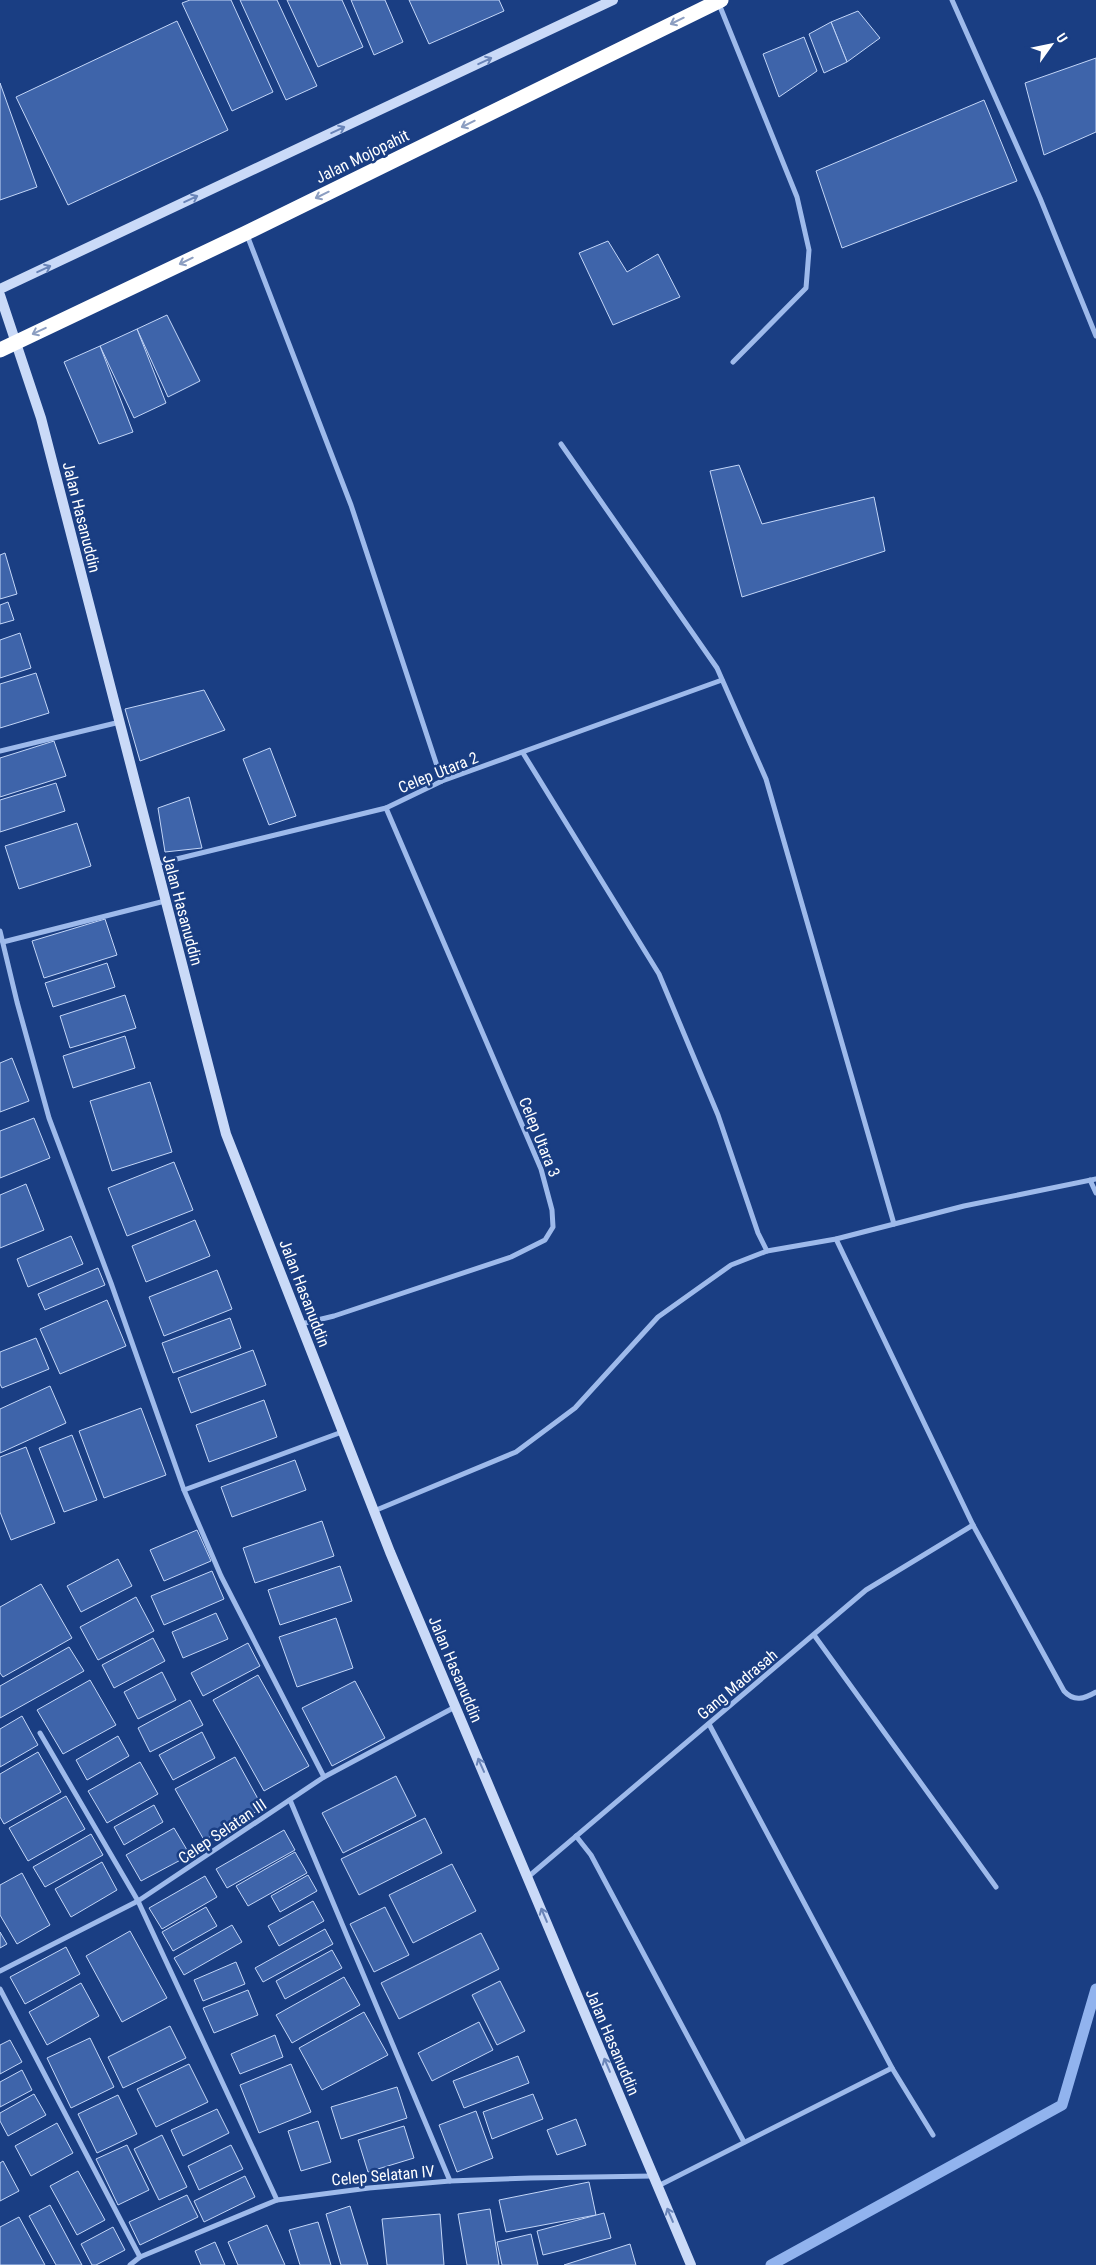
<svg xmlns="http://www.w3.org/2000/svg" width="1096" height="2265" font-family="'Roboto Condensed',sans-serif">
  <style>
    .lines { fill: none; stroke-linecap: round; stroke-linejoin: round }
    .stream { stroke: #91b3ee; stroke-width: 11 }
    .building { fill: #3e64aa; stroke: #c3d6f8 }
    .street { stroke: #9ebaeb; stroke-width: 5 }
    .secondary { stroke: #cadaf8; stroke-width: 10 }
    .highway { stroke: #fff; stroke-width: 15 }
    .oneway { stroke: #8c9ec1 }
    .oneway2 { stroke: #6984b8 }
    .labels { text-anchor: middle; stroke-width: 5; stroke-linejoin: round; paint-order: stroke }
    .street-label { font-size: 16px; fill: #fff; stroke: #1a3e83 }
  </style>
  <rect width="100%" height="100%" fill="#1a3e83"/>
  <g class="lines">
    <!-- stream -->
    <polyline class="stream" points="771,2265 1062,2105 1096,1989"/>
  </g>
  <!-- building -->
  <g class="building">
    <polygon points="190,0 231,0 273,92 232,111 182,3"/>
    <polygon points="240,0 277,0 317,86 286,100"/>
    <polygon points="287,0 342,0 363,47 318,67"/>
    <polygon points="351,0 385,0 403,42 374,55"/>
    <polygon points="409,0 499,0 504,11 429,44"/>
    <polygon points="858,11 880,38 847,62 831,22"/>
    <polygon points="177,21 228,130 68,205 16,97"/>
    <polygon points="831,22 847,62 824,73 809,34"/>
    <polygon points="804,37 817,71 779,97 763,54"/>
    <polygon points="1096,58 1096,132 1044,155 1025,83"/>
    <polygon points="0,83 37,187 0,200"/>
    <polygon points="984,100 1017,181 842,248 816,171"/>
    <polygon points="608,241 627,272 658,254 680,297 613,325 579,253"/>
    <polygon points="167,315 200,381 168,397 137,329"/>
    <polygon points="137,329 166,403 134,418 100,346"/>
    <polygon points="100,346 133,432 99,444 64,362"/>
    <polygon points="739,465 762,524 874,497 885,551 742,597 710,471"/>
    <polygon points="5,553 17,594 0,599 0,555"/>
    <polygon points="8,602 14,620 0,624 0,605"/>
    <polygon points="20,633 31,668 0,678 0,640"/>
    <polygon points="36,673 49,713 0,728 0,684"/>
    <polygon points="204,690 225,730 140,761 125,709"/>
    <polygon points="54,741 66,776 0,797 0,758"/>
    <polygon points="270,748 296,816 269,825 243,759"/>
    <polygon points="56,783 65,811 0,832 0,800"/>
    <polygon points="189,797 202,848 165,852 158,808"/>
    <polygon points="77,823 91,866 19,889 5,846"/>
    <polygon points="105,919 117,955 44,978 32,941"/>
    <polygon points="107,963 115,987 53,1007 45,983"/>
    <polygon points="125,995 136,1028 70,1048 60,1016"/>
    <polygon points="125,1036 135,1068 73,1088 63,1056"/>
    <polygon points="12,1058 29,1101 0,1112 0,1063"/>
    <polygon points="150,1082 172,1152 112,1171 90,1101"/>
    <polygon points="34,1118 50,1158 0,1178 0,1131"/>
    <polygon points="174,1162 193,1210 127,1236 108,1188"/>
    <polygon points="26,1184 44,1230 0,1248 0,1195"/>
    <polygon points="195,1220 210,1256 146,1282 132,1246"/>
    <polygon points="71,1236 83,1264 28,1287 17,1259"/>
    <polygon points="98,1268 105,1285 45,1310 38,1294"/>
    <polygon points="217,1270 232,1309 164,1336 149,1297"/>
    <polygon points="107,1300 126,1346 60,1374 40,1329"/>
    <polygon points="230,1318 241,1348 173,1373 162,1343"/>
    <polygon points="36,1338 49,1369 2,1388 0,1384 0,1352"/>
    <polygon points="253,1350 266,1385 191,1413 178,1378"/>
    <polygon points="50,1386 66,1423 0,1453 0,1409"/>
    <polygon points="264,1400 277,1437 209,1462 196,1425"/>
    <polygon points="141,1408 166,1475 104,1498 79,1431"/>
    <polygon points="72,1435 97,1500 64,1512 39,1448"/>
    <polygon points="26,1447 55,1523 11,1540 0,1512 0,1457"/>
    <polygon points="295,1460 306,1490 232,1517 221,1487"/>
    <polygon points="322,1521 334,1556 255,1583 243,1548"/>
    <polygon points="197,1530 211,1561 164,1581 150,1550"/>
    <polygon points="118,1559 132,1586 81,1612 67,1586"/>
    <polygon points="340,1566 352,1601 280,1625 268,1590"/>
    <polygon points="212,1571 224,1599 164,1625 151,1596"/>
    <polygon points="41,1584 72,1638 3,1677 0,1673 0,1607"/>
    <polygon points="136,1597 154,1631 98,1660 80,1627"/>
    <polygon points="216,1613 228,1639 183,1658 172,1632"/>
    <polygon points="336,1618 353,1668 297,1687 279,1637"/>
    <polygon points="153,1638 165,1661 114,1688 102,1665"/>
    <polygon points="248,1643 260,1666 203,1696 191,1673"/>
    <polygon points="69,1647 84,1671 0,1718 0,1686"/>
    <polygon points="162,1672 176,1700 138,1719 124,1692"/>
    <polygon points="258,1675 309,1766 264,1791 213,1700"/>
    <polygon points="90,1680 116,1725 63,1754 37,1710"/>
    <polygon points="355,1681 385,1738 332,1766 302,1708"/>
    <polygon points="190,1700 203,1725 150,1752 138,1728"/>
    <polygon points="22,1716 38,1745 0,1767 0,1729"/>
    <polygon points="202,1732 215,1758 173,1780 159,1755"/>
    <polygon points="118,1736 129,1756 87,1780 76,1760"/>
    <polygon points="38,1752 61,1792 4,1824 0,1817 0,1774"/>
    <polygon points="235,1757 263,1808 204,1840 175,1789"/>
    <polygon points="140,1762 158,1794 107,1823 88,1791"/>
    <polygon points="396,1776 416,1816 343,1853 322,1813"/>
    <polygon points="66,1796 85,1829 28,1861 9,1828"/>
    <polygon points="154,1805 163,1822 124,1845 114,1827"/>
    <polygon points="425,1818 442,1853 359,1895 341,1859"/>
    <polygon points="174,1828 190,1855 141,1881 126,1855"/>
    <polygon points="284,1830 295,1850 227,1888 216,1869"/>
    <polygon points="91,1834 103,1855 45,1887 33,1867"/>
    <polygon points="295,1852 307,1873 248,1906 236,1886"/>
    <polygon points="102,1862 117,1890 71,1917 55,1889"/>
    <polygon points="452,1864 476,1911 413,1943 389,1895"/>
    <polygon points="22,1873 50,1925 17,1944 0,1915 0,1885"/>
    <polygon points="308,1875 317,1891 280,1912 271,1896"/>
    <polygon points="205,1876 217,1897 162,1929 149,1908"/>
    <polygon points="313,1901 324,1921 279,1946 268,1926"/>
    <polygon points="206,1907 217,1926 173,1951 162,1932"/>
    <polygon points="385,1907 409,1955 374,1972 350,1924"/>
    <polygon points="232,1925 242,1942 184,1975 174,1958"/>
    <polygon points="325,1929 333,1944 263,1982 255,1968"/>
    <polygon points="130,1931 167,1998 122,2022 86,1956"/>
    <polygon points="0,1932 7,1944 0,1948"/>
    <polygon points="481,1933 499,1969 399,2019 381,1983"/>
    <polygon points="66,1947 80,1974 25,2004 10,1977"/>
    <polygon points="332,1950 342,1968 285,1999 276,1981"/>
    <polygon points="236,1962 245,1984 203,2001 194,1980"/>
    <polygon points="344,1977 360,2005 292,2043 276,2015"/>
    <polygon points="500,1981 525,2031 497,2045 472,1995"/>
    <polygon points="81,1983 99,2016 47,2045 29,2012"/>
    <polygon points="248,1990 258,2015 214,2033 203,2008"/>
    <polygon points="364,2012 388,2055 322,2090 299,2048"/>
    <polygon points="479,2022 493,2050 432,2081 418,2053"/>
    <polygon points="170,2026 186,2058 123,2088 108,2057"/>
    <polygon points="275,2035 283,2057 240,2074 231,2054"/>
    <polygon points="90,2038 114,2087 71,2108 47,2058"/>
    <polygon points="10,2040 22,2062 0,2074 0,2045"/>
    <polygon points="518,2056 529,2083 464,2108 453,2081"/>
    <polygon points="189,2064 208,2102 156,2127 137,2089"/>
    <polygon points="291,2064 311,2112 259,2133 240,2085"/>
    <polygon points="22,2070 32,2090 0,2107 0,2082"/>
    <polygon points="397,2087 407,2118 341,2139 331,2107"/>
    <polygon points="34,2094 46,2115 8,2136 0,2121 0,2113"/>
    <polygon points="533,2094 543,2119 492,2139 483,2112"/>
    <polygon points="118,2095 137,2134 97,2153 78,2114"/>
    <polygon points="217,2109 229,2133 183,2156 171,2130"/>
    <polygon points="476,2111 493,2158 457,2172 439,2125"/>
    <polygon points="576,2119 586,2145 557,2155 547,2130"/>
    <polygon points="318,2121 331,2162 301,2171 288,2131"/>
    <polygon points="57,2123 73,2153 31,2176 15,2146"/>
    <polygon points="404,2126 414,2158 368,2172 358,2140"/>
    <polygon points="162,2135 187,2187 159,2200 134,2149"/>
    <polygon points="127,2145 149,2190 118,2205 96,2159"/>
    <polygon points="231,2145 243,2169 199,2190 188,2166"/>
    <polygon points="3,2161 19,2191 0,2201 0,2163"/>
    <polygon points="78,2171 105,2220 77,2235 50,2186"/>
    <polygon points="245,2176 255,2197 204,2222 194,2201"/>
    <polygon points="589,2182 596,2215 506,2232 499,2200"/>
    <polygon points="187,2195 198,2217 140,2245 129,2222"/>
    <polygon points="50,2205 82,2265 56,2265 29,2216"/>
    <polygon points="350,2206 368,2265 341,2265 326,2214"/>
    <polygon points="490,2209 499,2265 467,2265 458,2214"/>
    <polygon points="604,2213 611,2238 543,2255 537,2231"/>
    <polygon points="440,2214 444,2265 387,2265 382,2219"/>
    <polygon points="19,2217 45,2265 0,2265 0,2227"/>
    <polygon points="318,2222 331,2265 300,2265 289,2230"/>
    <polygon points="267,2225 285,2265 238,2265 228,2242"/>
    <polygon points="113,2227 125,2250 96,2265 92,2265 81,2244"/>
    <polygon points="531,2234 538,2265 502,2265 497,2242"/>
    <polygon points="215,2242 225,2265 201,2265 195,2251"/>
    <polygon points="630,2244 636,2265 564,2265"/>
  </g>
  <g class="lines">
    <!-- street -->
    <g class="street">
      <polyline points="952,0 1040,198 1096,336"/>
      <polyline points="719,4 797,197 809,250 806,288 733,362"/>
      <polyline points="247,235 351,505 442,781"/>
      <polyline points="561,444 717,668 766,779 894,1224"/>
      <polyline points="0,751 120,722"/>
      <polyline points="523,753 659,974 718,1115 758,1233 767,1251"/>
      <polyline points="156,864 386,808 442,781 722,680"/>
      <polyline points="0,931 17,1002 49,1118 111,1283 184,1490 221,1576 324,1777"/>
      <polyline points="3,942 165,901"/>
      <polyline points="1090,1180 1096,1193"/>
      <path d="M836 1239 973 1525 1064 1691C1074 1702 1084 1699 1096 1692"/>
      <polyline points="301,1324 334,1316 511,1257 545,1240 553,1227 552,1210 541,1169 386,808"/>
      <polyline points="184,1490 342,1432"/>
      <polyline points="374,1511 516,1452 575,1408 658,1317 731,1265 767,1251 836,1239 964,1206 1096,1179"/>
      <polyline points="814,1635 996,1887"/>
      <polyline points="709,1724 892,2068 933,2135"/>
      <polyline points="40,1733 138,1901 277,2200"/>
      <polyline points="290,1800 450,2181"/>
      <polyline points="576,1836 591,1855 744,2142"/>
      <polyline points="528,1877 866,1590 973,1525"/>
      <polyline points="0,1971 138,1901 324,1777 455,1707"/>
      <polyline points="0,1989 140,2257"/>
      <polyline points="658,2186 892,2068"/>
      <polyline points="130,2265 140,2257 277,2200 369,2188 450,2181 530,2178 653,2176"/>
    </g>
    <!-- secondary -->
    <g class="secondary">
      <polyline points="0,289 613,0"/>
      <polyline points="0,295 41,418 226,1134 390,1552 691,2265"/>
    </g>
    <!-- highway -->
    <polyline class="highway" points="0,350 246,233 721,0"/>
  </g>
  <!-- one-way arrows -->
  <defs><path id="oneway-shaft" d="M-6 0H5M1.5-3L5.5 0L1.5 3" fill="none" stroke-width="1.6" stroke-linecap="round" stroke-linejoin="round" transform="scale(1.25)"/></defs>
  <g class="oneway">
    <use href="#oneway-shaft" transform="translate(677 21) rotate(154)"/>
    <use href="#oneway-shaft" transform="translate(468 124) rotate(154)"/>
    <use href="#oneway-shaft" transform="translate(322 195) rotate(154)"/>
    <use href="#oneway-shaft" transform="translate(186 261) rotate(154)"/>
    <use href="#oneway-shaft" transform="translate(39 331) rotate(155)"/>
  </g>
  <g class="oneway2">
    <use href="#oneway-shaft" transform="translate(485 61) rotate(-25)"/>
    <use href="#oneway-shaft" transform="translate(338 130) rotate(-25)"/>
    <use href="#oneway-shaft" transform="translate(191 199) rotate(-25)"/>
    <use href="#oneway-shaft" transform="translate(44 269) rotate(-25)"/>
    <use href="#oneway-shaft" transform="translate(481 1765) rotate(-114)"/>
    <use href="#oneway-shaft" transform="translate(544 1915) rotate(-113)"/>
    <use href="#oneway-shaft" transform="translate(607 2065) rotate(-113)"/>
    <use href="#oneway-shaft" transform="translate(670 2215) rotate(-113)"/>
  </g>
  <g class="labels">
    <!-- street labels -->
    <g class="street-label">
      <text transform="translate(362 156) rotate(-26)" y="6">Jalan Mojopahit</text>
      <text transform="translate(82 517) rotate(76)" y="6">Jalan Hasanuddin</text>
      <text transform="translate(438 772) rotate(-22)" y="6">Celep Utara 2</text>
      <text transform="translate(183 910) rotate(75)" y="6">Jalan Hasanuddin</text>
      <text transform="translate(540 1137) rotate(68)" y="6">Celep Utara 3</text>
      <text transform="translate(305 1293) rotate(69)" y="6">Jalan Hasanuddin</text>
      <text transform="translate(456 1669) rotate(67)" y="6">Jalan Hasanuddin</text>
      <text transform="translate(737 1684) rotate(-40)" y="6">Gang Madrasah</text>
      <text transform="translate(222 1831) rotate(-34)" y="6">Celep Selatan III</text>
      <text transform="translate(613 2042) rotate(67)" y="6">Jalan Hasanuddin</text>
      <text transform="translate(383 2175) rotate(-5)" y="6">Celep Selatan IV</text>
    </g>
  </g>
  <!-- north arrow -->
  <g transform="translate(1051 45) rotate(57)" stroke="#1a3e83" stroke-width="4" paint-order="stroke">
  <path d="M0-4L9 19L0 12L-9 19Z" fill="#ffffff"/>
  <text y="-8" font-size="14" font-weight="bold" text-anchor="middle" fill="#ffffff">U</text>
  </g>
</svg>
